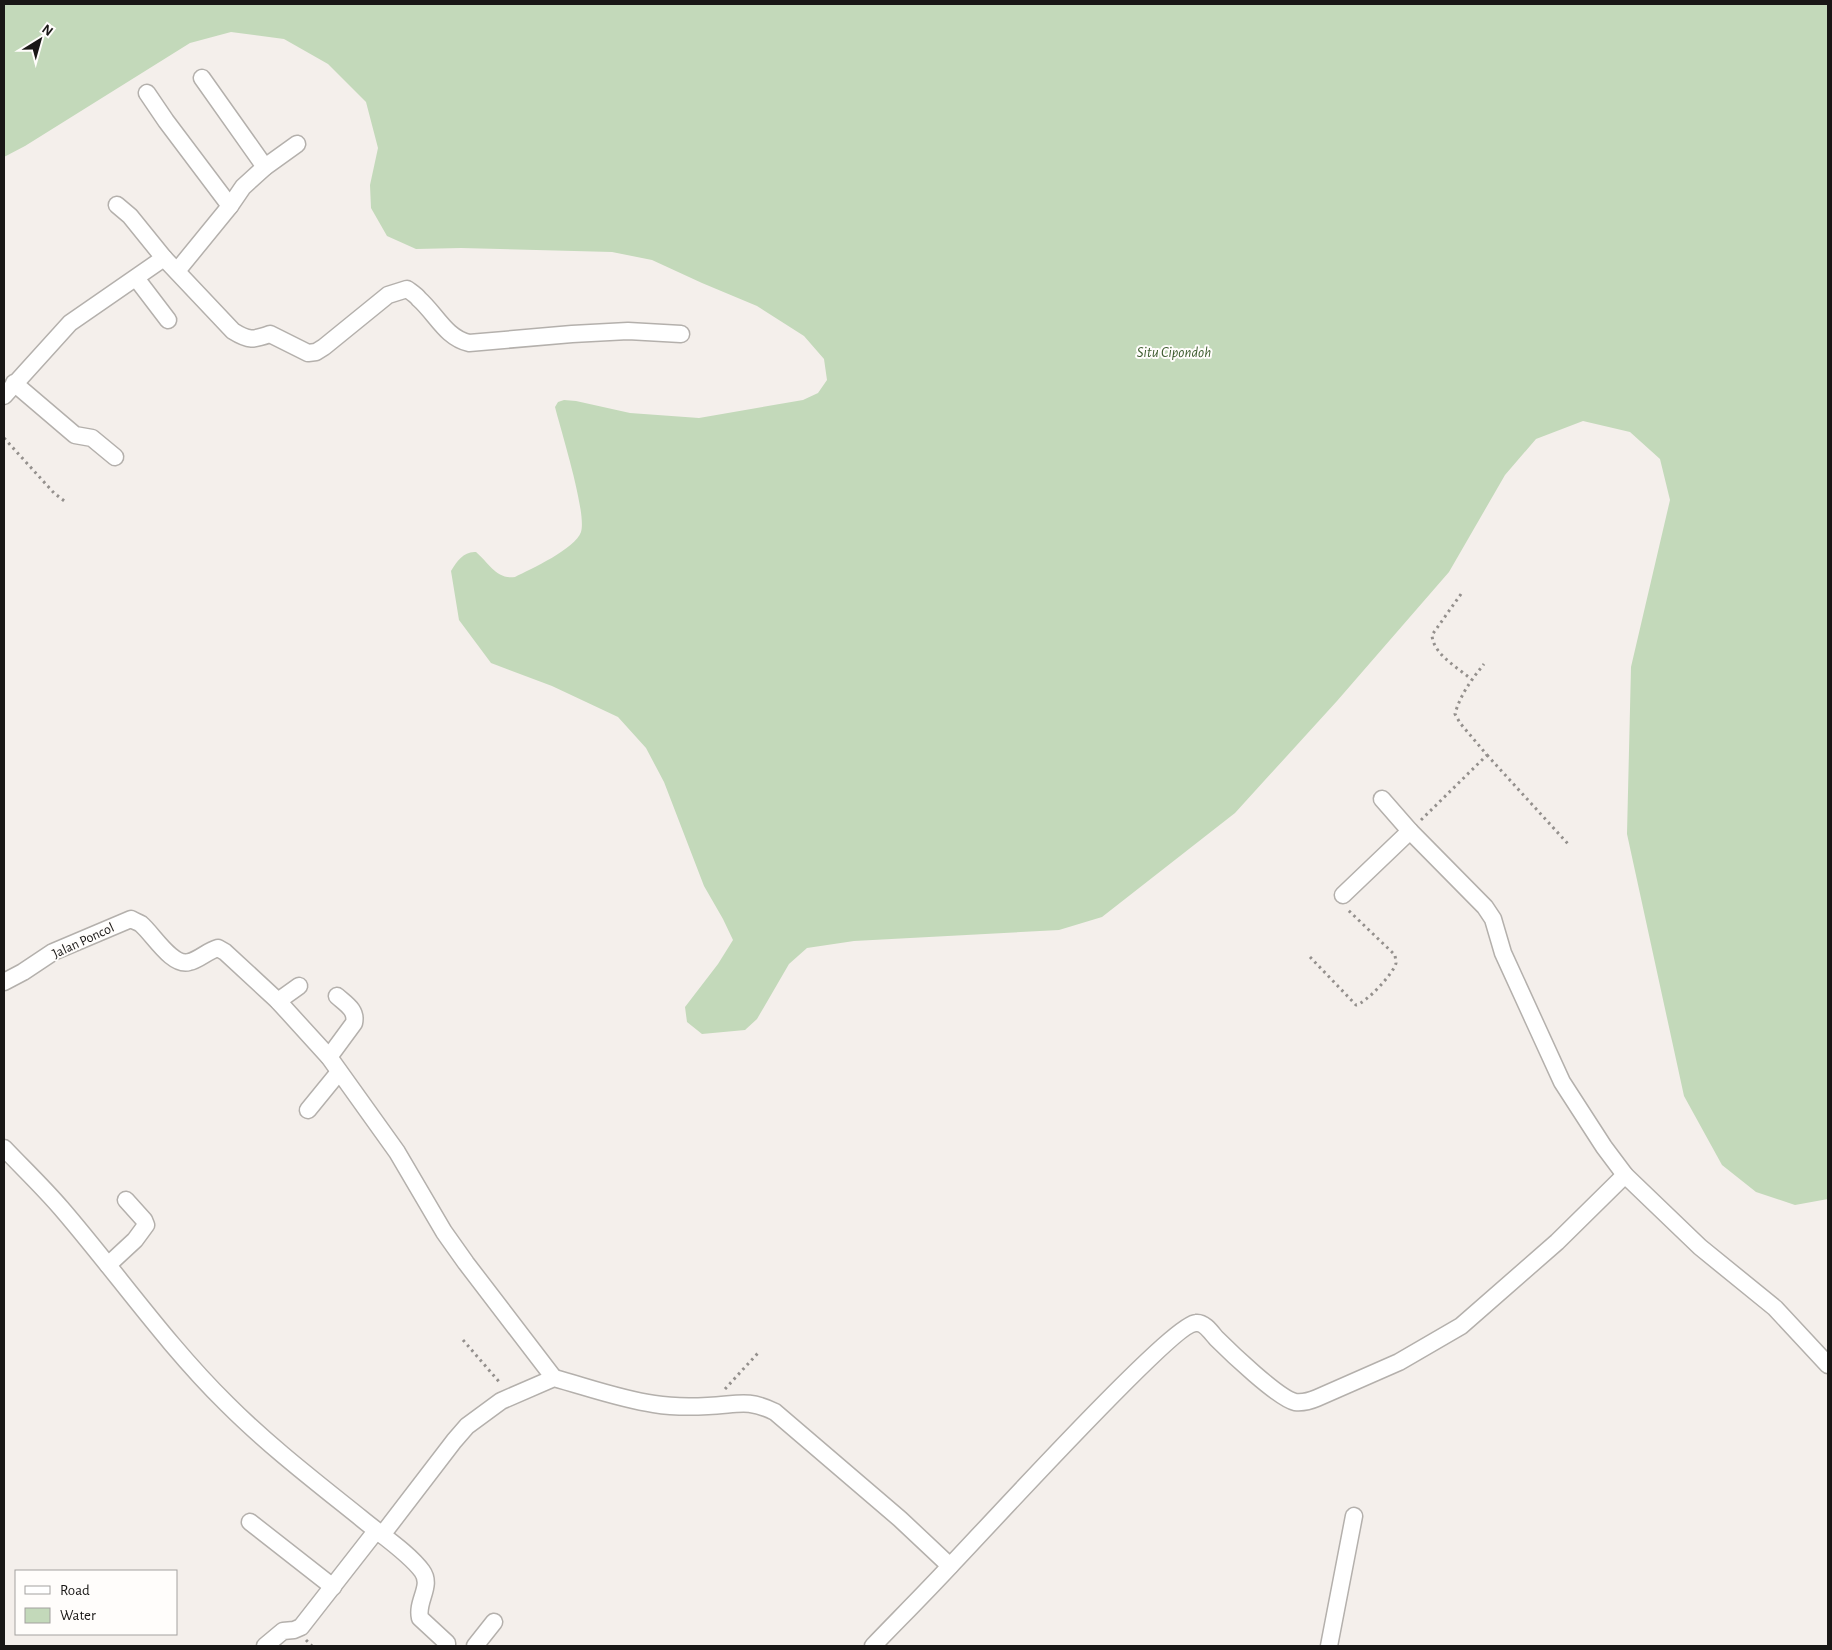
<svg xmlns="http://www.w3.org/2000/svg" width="1832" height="1650" font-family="'Alegreya Sans',sans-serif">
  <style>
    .water { fill: #c3d9ba }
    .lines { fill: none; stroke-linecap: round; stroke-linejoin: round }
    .minor-casing { stroke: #b4b0ac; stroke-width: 19 }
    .path { stroke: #94908d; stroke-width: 3; stroke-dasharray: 2.5 4; stroke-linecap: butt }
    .minor { stroke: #fff; stroke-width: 16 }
    .labels { text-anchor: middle; stroke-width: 4; stroke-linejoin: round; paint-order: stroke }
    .street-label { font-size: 14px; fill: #191716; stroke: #fffdfb }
    .water-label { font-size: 15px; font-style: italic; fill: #3c5b2e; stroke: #fffdfb }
  </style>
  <rect width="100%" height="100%" fill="#f4efeb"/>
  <!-- water -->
  <path class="water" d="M4 4H1828V1199L1795 1205 1756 1192 1722 1165 1684 1096 1627 834 1631 667 1670 500 1660 459 1630 432 1583 421 1536 439 1505 475 1449 572 1337 701 1235 813 1102 917 1059 930 854 941 807 948 789 964 757 1019 745 1030 702 1034 687 1022 685 1007 718 964 733 940 723 919 704 886 664 782 646 748 618 717 552 686 491 663 459 620 451 571C457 561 464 551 476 552 489 563 497 580 515 577 531 569 575 549 581 532 587 513 561 431 555 407L558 402 564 400 576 401 630 413 699 418 803 400 818 393 827 380 824 359 804 336 757 306 702 283 652 260 612 252 461 248 416 249 387 236 371 208 370 185 378 148 366 102 328 64 284 39 231 32 190 43 25 146 4 157Z"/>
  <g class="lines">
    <!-- minor casing -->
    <g class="minor-casing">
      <g id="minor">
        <polyline points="202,78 265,167"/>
        <polyline points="147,93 166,121 230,206 177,271"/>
        <polyline points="117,205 130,216 164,258"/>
        <polyline points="230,206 243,187 265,167 297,144"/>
        <polyline points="136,278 168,320"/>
        <polyline points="14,383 75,435 92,438 115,457"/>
        <path d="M4 396 70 323 164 258 233 331C249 341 253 340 270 334L308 353 316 352 324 347 388 295 407 289C411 292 416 295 419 299 436 314 446 338 469 343L572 334 628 331 681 334"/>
        <polyline points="1382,799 1410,831"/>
        <polyline points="1343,895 1410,831 1485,907 1493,919 1503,953 1562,1082 1604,1147 1625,1175 1700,1247 1775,1308 1828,1365"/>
        <path d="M4 982 23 972 53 952 131 919C134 921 138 922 141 924 153 934 172 967 189 962 199 960 207 951 218 948L225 952 278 1001 329 1057 397 1152 444 1232 466 1263 554 1378"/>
        <polyline points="278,1001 299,986"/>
        <path d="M329 1057 354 1023C357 1010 346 1004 337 996"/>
        <polyline points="308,1110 339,1072"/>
        <path d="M4 1148C23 1168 43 1187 61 1208 117 1273 166 1344 227 1404 269 1446 316 1482 362 1519 380 1534 409 1553 422 1571 433 1586 416 1601 420 1618L447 1643V1646"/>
        <polyline points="108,1265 135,1240 146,1225 144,1220 126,1200"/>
        <polyline points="250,1522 333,1587"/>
        <path d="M382 1535 454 1441 467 1426 501 1401 554 1378C587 1387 620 1399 654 1404 672 1407 690 1407 708 1406 737 1405 747 1398 775 1412L900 1519 950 1566"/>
        <polyline points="265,1646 283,1631 294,1630 301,1627 376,1531"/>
        <polyline points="475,1646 494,1622"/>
        <path d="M873 1646C899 1619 926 1592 952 1564 981 1534 1173 1323 1196 1323 1204 1322 1211 1332 1216 1338 1230 1352 1278 1398 1295 1402 1303 1403 1310 1401 1317 1398L1399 1362 1461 1326 1557 1242 1625 1175"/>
        <polyline points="1329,1646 1354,1516"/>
      </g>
    </g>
    <!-- path -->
    <g class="path">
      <polyline points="4,438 54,493 67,503"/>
      <path d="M1461 594 1432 635C1433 654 1457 667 1471 679"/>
      <polyline points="1487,755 1569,845"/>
      <path d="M1421 820 1487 755 1460 723 1455 714C1460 695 1472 679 1484 664"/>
      <path d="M1310 957 1356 1005C1366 1003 1394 973 1396 963 1396 961 1395 956 1395 955L1347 909"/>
      <polyline points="463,1340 501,1384"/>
      <polyline points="725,1389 758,1353"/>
      <polyline points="306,1640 312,1646"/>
    </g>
    <!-- minor -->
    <use href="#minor" class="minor"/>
  </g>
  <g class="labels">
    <!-- street labels -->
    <g class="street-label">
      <text transform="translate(83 940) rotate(-25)" y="5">Jalan Poncol</text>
    </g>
    <!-- water labels -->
    <g class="water-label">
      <text x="1174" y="357">Situ Cipondoh</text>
    </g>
  </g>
  <!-- border -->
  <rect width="1832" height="1650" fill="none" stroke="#191716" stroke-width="10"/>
  <!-- legend -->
  <rect x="15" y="1570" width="162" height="65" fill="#fffdfb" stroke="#a3a19f"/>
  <rect x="25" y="1586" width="25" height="8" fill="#ffffff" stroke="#a3a19f"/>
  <text x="60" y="1595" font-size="15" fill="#191716">Road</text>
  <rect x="25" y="1608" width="25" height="15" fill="#c3d9ba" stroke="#a3a19f"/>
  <text x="60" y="1620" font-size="15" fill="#191716">Water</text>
  <!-- north arrow -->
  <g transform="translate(40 40) rotate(37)" stroke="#fffdfb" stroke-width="4" paint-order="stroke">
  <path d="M0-4L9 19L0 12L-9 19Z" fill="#191716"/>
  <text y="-8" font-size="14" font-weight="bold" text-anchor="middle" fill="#191716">N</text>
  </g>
</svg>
